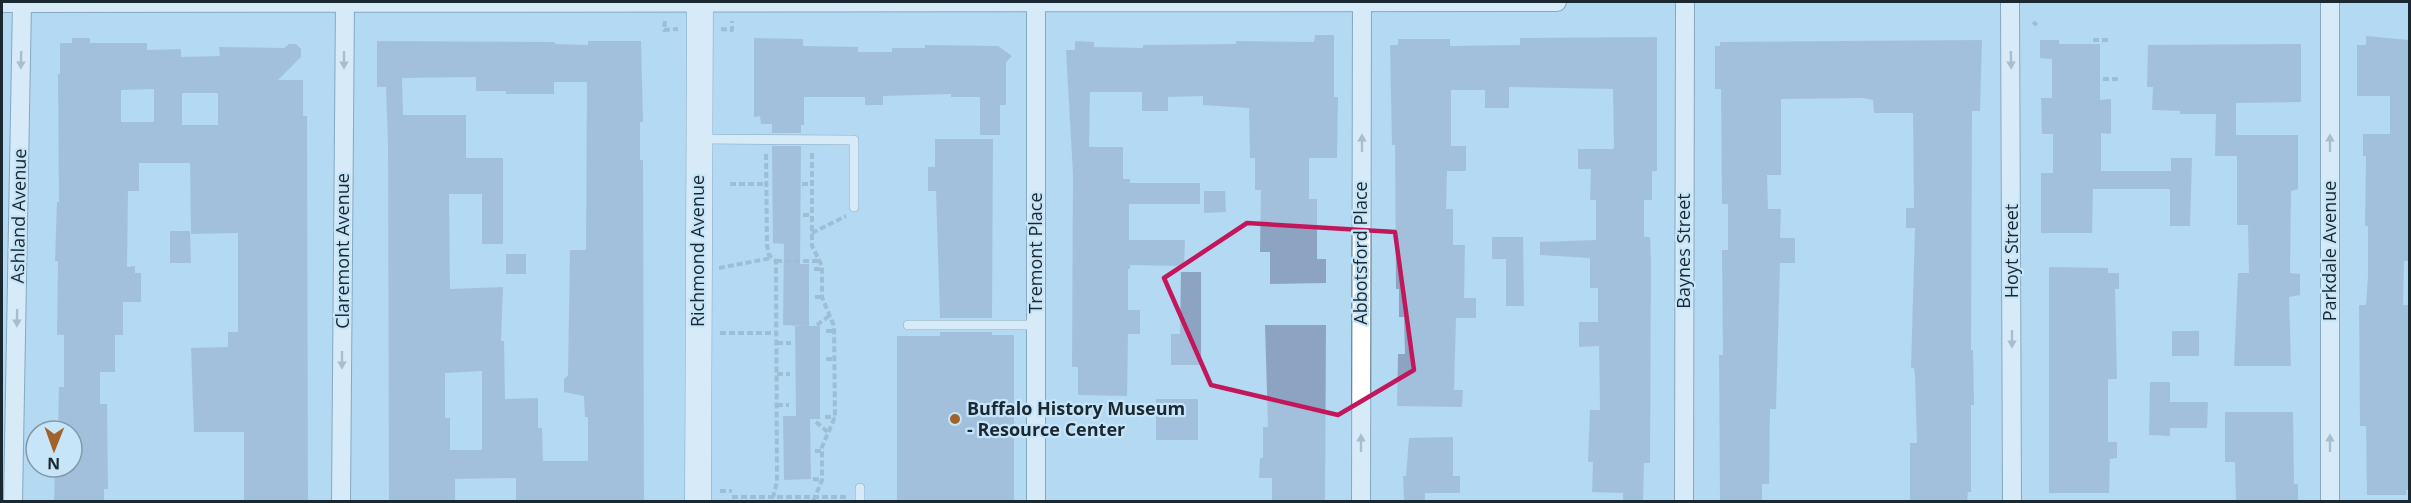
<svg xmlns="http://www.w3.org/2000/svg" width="2411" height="503" font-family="'Open Sans',sans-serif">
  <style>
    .building { fill: #8da3c2; fill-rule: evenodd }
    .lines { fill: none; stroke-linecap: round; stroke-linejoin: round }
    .lane-casing { stroke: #4d6f85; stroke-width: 10 }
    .street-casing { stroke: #4d6f85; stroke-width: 20 }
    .secondary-casing { stroke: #4d6f85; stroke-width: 27 }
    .path { stroke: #82a0b4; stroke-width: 4; stroke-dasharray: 6 3; stroke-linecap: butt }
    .lane { stroke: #fff; stroke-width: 9 }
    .street { stroke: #fff; stroke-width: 18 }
    .secondary { stroke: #fff; stroke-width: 26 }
    .oneway { fill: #989ea2 }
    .marked { fill: none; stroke: #c2185b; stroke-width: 4.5; stroke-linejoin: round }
    .poi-dot { fill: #a2622b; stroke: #c7e5f9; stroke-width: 2 }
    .labels { text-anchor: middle; stroke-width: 4.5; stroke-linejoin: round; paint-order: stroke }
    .street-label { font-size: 18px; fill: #1a2831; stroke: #c7e5f9 }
    .poi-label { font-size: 18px; font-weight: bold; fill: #1a2831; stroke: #c7e5f9; text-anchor: start }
  </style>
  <rect width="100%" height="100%" fill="#b4d9f2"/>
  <!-- building -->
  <g class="building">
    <polygon points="1315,35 1334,35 1334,97 1338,97 1337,158 1309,158 1309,199 1317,199 1317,259 1326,259 1326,283 1270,284 1270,252 1260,252 1261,190 1255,190 1255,158 1250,158 1249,108 1203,105 1203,96 1168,97 1168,111 1142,111 1142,92 1090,92 1089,147 1123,147 1123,179 1130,179 1130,183 1200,183 1200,204 1129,204 1129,240 1185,240 1184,266 1130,265 1130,269 1128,269 1128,310 1140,310 1140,334 1128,334 1127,396 1078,395 1078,367 1072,367 1073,174 1066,50 1075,50 1075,41 1094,42 1094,47 1143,48 1143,45 1236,44 1236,41 1314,42"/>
    <polygon points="2366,36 2409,40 2409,261 2404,261 2403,305 2409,305 2409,490 2406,490 2406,495 2367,495 2366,426 2360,426 2359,305 2366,305 2368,276 2368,226 2365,226 2366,156 2363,156 2363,134 2390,134 2390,96 2357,96 2357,45 2366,45"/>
    <polygon points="1657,37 1657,171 1652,171 1652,200 1644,200 1644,237 1650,237 1651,262 1650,463 1644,463 1643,501 1623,501 1623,493 1592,492 1593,462 1588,462 1590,410 1600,410 1599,346 1579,347 1579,322 1598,322 1598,288 1590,288 1590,258 1540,255 1540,242 1596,240 1596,200 1590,200 1591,169 1578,169 1578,149 1614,149 1613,89 1509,87 1509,108 1485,108 1485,90 1451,90 1451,146 1466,146 1466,171 1447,171 1446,209 1453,209 1453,245 1465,245 1464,298 1476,298 1476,318 1456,318 1454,390 1463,390 1462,407 1397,406 1398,354 1405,354 1404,317 1399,317 1399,289 1396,289 1395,145 1392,145 1390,45 1398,45 1398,39 1450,39 1450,46 1520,45 1520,38"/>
    <path d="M72 38H90V43H147V50L181 49V57L220 56 219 47 284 48 289 44H296L301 49V57L278 80H303V116H307L308 501H244V432H194L191 348 228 347V332H238V233L191 234 190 163H139V191H128L127 267 135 266V273H141V302H123V335H115V372H100V404H107L108 489H104V501H54L55 471H62V467H72V429L58 428 59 387H64V335H57L58 261H55L57 202H59L58 74H60V43H72ZM154 89V122H121V90ZM182 93H218V125H182Z"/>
    <polygon points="754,38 803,39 803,46 858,47 858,52 892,52 892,48 925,48 925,45 998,46 1012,56 1006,62 1006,105 1000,105 1000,135 980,135 980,97 951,97 951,94 883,96 883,105 865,105 865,97 804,97 804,125 801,125 801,133 772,133 772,124 761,124 760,116 754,117"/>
    <polygon points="1982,40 1980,111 1972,111 1971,350 1973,350 1974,405 1971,405 1971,492 1968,492 1967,501 1910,501 1910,443 1917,443 1915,376 1914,368 1911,368 1915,228 1906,228 1906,208 1914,208 1913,113 1874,113 1873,100 1863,98 1781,99 1781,175 1767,175 1768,209 1781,209 1780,238 1795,238 1795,263 1780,263 1776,409 1770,409 1769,484 1762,484 1762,501 1720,501 1719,355 1723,355 1722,250 1728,250 1728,204 1722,204 1721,89 1715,89 1715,46 1720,46 1720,42"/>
    <polygon points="2040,40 2059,40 2059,44 2100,44 2100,100 2111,99 2111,134 2101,133 2101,171 2171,171 2171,158 2192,158 2190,226 2170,226 2170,189 2093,189 2092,233 2041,233 2041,173 2053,173 2053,134 2042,134 2041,98 2052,98 2052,59 2040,58"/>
    <path d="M377 41 555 42V44L588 45V41H641L643 122H640V160H643L644 501H516V478L455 479V501H389L388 143 386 87H377ZM476 77V91H506V94H554V82H587L586 250H570L568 375 564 379V392L584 396 585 417H588V461H543L542 428H538V398L505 399 504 341H501L503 287 450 289 449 194H482V244H503V158H466V115H403L402 78ZM482 371V450H450V418H445V373Z"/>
    <polygon points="2301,44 2301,102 2236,103 2236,135 2298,135 2298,189 2291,191 2290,273 2300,274 2300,295 2289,297 2291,366 2234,366 2238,273 2249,273 2248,225 2237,225 2237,156 2215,156 2216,114 2180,114 2180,111 2152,110 2153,87 2147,87 2148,45"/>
    <polygon points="935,139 993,139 992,318 940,318 936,191 928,191 928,167 935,167"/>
    <polygon points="772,146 801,146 800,264 809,264 809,326 820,326 820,419 810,419 811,479 784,480 783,416 796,416 795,326 806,326 783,325 784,244 773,243"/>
    <polygon points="1204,191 1225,191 1226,212 1204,213"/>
    <polygon points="170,231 190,231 191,263 170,263"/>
    <polygon points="1492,237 1523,237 1524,306 1506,306 1506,259 1492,259"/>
    <rect x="506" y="254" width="20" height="20"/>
    <polygon points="2049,267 2108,268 2108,273 2119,273 2119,289 2115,289 2117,379 2108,379 2108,442 2117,442 2117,458 2110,459 2109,493 2049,493"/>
    <polygon points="1181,272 1201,272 1201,365 1171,365 1171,334 1180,334"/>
    <polygon points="1265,325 1326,325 1325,501 1272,501 1272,478 1259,478 1260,458 1263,458 1263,427 1268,427"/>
    <rect x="2172" y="331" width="27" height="25"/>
    <polygon points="940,332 992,332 992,335 1014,335 1014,501 897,501 897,336 940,336"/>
    <polygon points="2150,382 2170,382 2170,402 2208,402 2207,428 2170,428 2170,436 2149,435"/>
    <rect x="1156" y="399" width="42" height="41"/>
    <polygon points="2225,412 2293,412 2294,484 2298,484 2298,501 2236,501 2235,462 2225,462"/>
    <polygon points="1453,437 1453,476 1460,476 1460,493 1425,493 1425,501 1404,501 1403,476 1406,476 1409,438"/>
  </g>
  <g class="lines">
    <!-- lane casing -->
    <g class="lane-casing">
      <g id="lane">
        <polyline points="701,139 854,140 854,207"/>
        <polyline points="908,325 1036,325"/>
        <polyline points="860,488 860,502"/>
      </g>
    </g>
    <!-- street casing -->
    <g class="street-casing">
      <g id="street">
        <polyline points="2010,2 2012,502"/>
        <polyline points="2,3 1557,2"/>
        <polyline points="13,502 22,2"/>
        <polyline points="341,502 345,2"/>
        <polyline points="1036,502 1036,4"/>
        <polyline points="1361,502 1362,4"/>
        <polyline points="1684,502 1685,2"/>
        <polyline points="2330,502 2330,2"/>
      </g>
    </g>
    <!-- secondary casing -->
    <g class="secondary-casing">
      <polyline id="secondary" points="698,502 700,2"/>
    </g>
    <!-- path -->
    <g class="path">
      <polyline points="665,21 664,30 678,29"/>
      <polyline points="2033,22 2037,25"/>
      <polyline points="721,29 732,30 732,21"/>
      <polyline points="2093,40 2108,40"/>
      <polyline points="2103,79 2118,79"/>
      <polyline points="812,153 812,246 822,266 822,297 834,326 835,417 822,447 822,480 813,502"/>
      <polyline points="766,154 767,245 769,255 776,261 777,482 773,497"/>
      <polyline points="730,184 766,184"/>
      <polyline points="802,184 812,184"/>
      <polyline points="803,215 812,215"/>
      <polyline points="812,233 846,216"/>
      <polyline points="776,261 818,261"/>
      <polyline points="719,268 772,258"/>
      <polyline points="814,269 822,269"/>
      <polyline points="815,297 822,297"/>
      <polyline points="817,325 829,316"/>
      <polyline points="826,331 834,331"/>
      <polyline points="720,333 777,333"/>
      <polyline points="777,343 791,343"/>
      <polyline points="826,359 834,359"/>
      <polyline points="777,374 790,374"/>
      <polyline points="777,405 789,405"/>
      <polyline points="825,417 835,417"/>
      <polyline points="816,422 829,433"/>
      <polyline points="815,451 822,451"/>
      <polyline points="813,479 822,480"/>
      <polyline points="720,491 732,491"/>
      <polyline points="732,497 846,497"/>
    </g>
    <!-- lane -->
    <use href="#lane" class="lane"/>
    <!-- street -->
    <use href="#street" class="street"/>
    <!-- secondary -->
    <use href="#secondary" class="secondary"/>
  </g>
  <!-- one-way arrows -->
  <defs><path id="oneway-solid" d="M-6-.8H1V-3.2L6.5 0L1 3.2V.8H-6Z" transform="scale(1.5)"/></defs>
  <g class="oneway">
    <use href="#oneway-solid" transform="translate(21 60) rotate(91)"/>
    <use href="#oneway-solid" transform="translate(344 60) rotate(90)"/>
    <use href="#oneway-solid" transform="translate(2011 60) rotate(89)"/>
    <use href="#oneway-solid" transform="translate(1362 143) rotate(-90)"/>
    <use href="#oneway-solid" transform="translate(2330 143) rotate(-90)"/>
    <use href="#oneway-solid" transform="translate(17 318) rotate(91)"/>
    <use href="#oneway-solid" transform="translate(2012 339) rotate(90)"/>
    <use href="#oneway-solid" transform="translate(342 360) rotate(90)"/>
    <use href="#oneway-solid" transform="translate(1361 443) rotate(-90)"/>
    <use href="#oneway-solid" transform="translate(2330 443) rotate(-90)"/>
  </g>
  <!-- marked area -->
  <path d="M0 0H2411V503H0ZM1247 223 1395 232 1414 370 1338 415 1211 385 1164 278Z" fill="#b4d9f2" fill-opacity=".55" fill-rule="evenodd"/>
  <path class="marked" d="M1247 223 1395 232 1414 370 1338 415 1211 385 1164 278Z"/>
  <!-- markers -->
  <circle class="poi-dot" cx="955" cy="419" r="6"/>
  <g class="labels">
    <!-- street labels -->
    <g class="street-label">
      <text transform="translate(19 216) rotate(-89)" y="6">Ashland Avenue</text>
      <text transform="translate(343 251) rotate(-90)" y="6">Claremont Avenue</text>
      <text transform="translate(698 251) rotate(-90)" y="6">Richmond Avenue</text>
      <text transform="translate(1684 251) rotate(-90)" y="6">Baynes Street</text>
      <text transform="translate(2012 251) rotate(-90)" y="6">Hoyt Street</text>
      <text transform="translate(2330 251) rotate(-90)" y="6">Parkdale Avenue</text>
      <text transform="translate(1036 253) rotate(-90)" y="6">Tremont Place</text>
      <text transform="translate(1361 253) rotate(-90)" y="6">Abbotsford Place</text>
    </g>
    <!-- poi labels -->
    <g class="poi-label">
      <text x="967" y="415">Buffalo History Museum<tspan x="967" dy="21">- Resource Center</tspan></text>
    </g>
  </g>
  <!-- border -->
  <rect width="2411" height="503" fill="none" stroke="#1a2831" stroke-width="6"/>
  <!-- north arrow -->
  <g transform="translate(54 449) rotate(181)"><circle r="28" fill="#c7e5f9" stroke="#8299a9" stroke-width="1.5"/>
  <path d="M0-4.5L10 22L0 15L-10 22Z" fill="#a2622b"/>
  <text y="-9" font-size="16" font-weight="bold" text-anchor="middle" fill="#1a2831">N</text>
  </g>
</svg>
